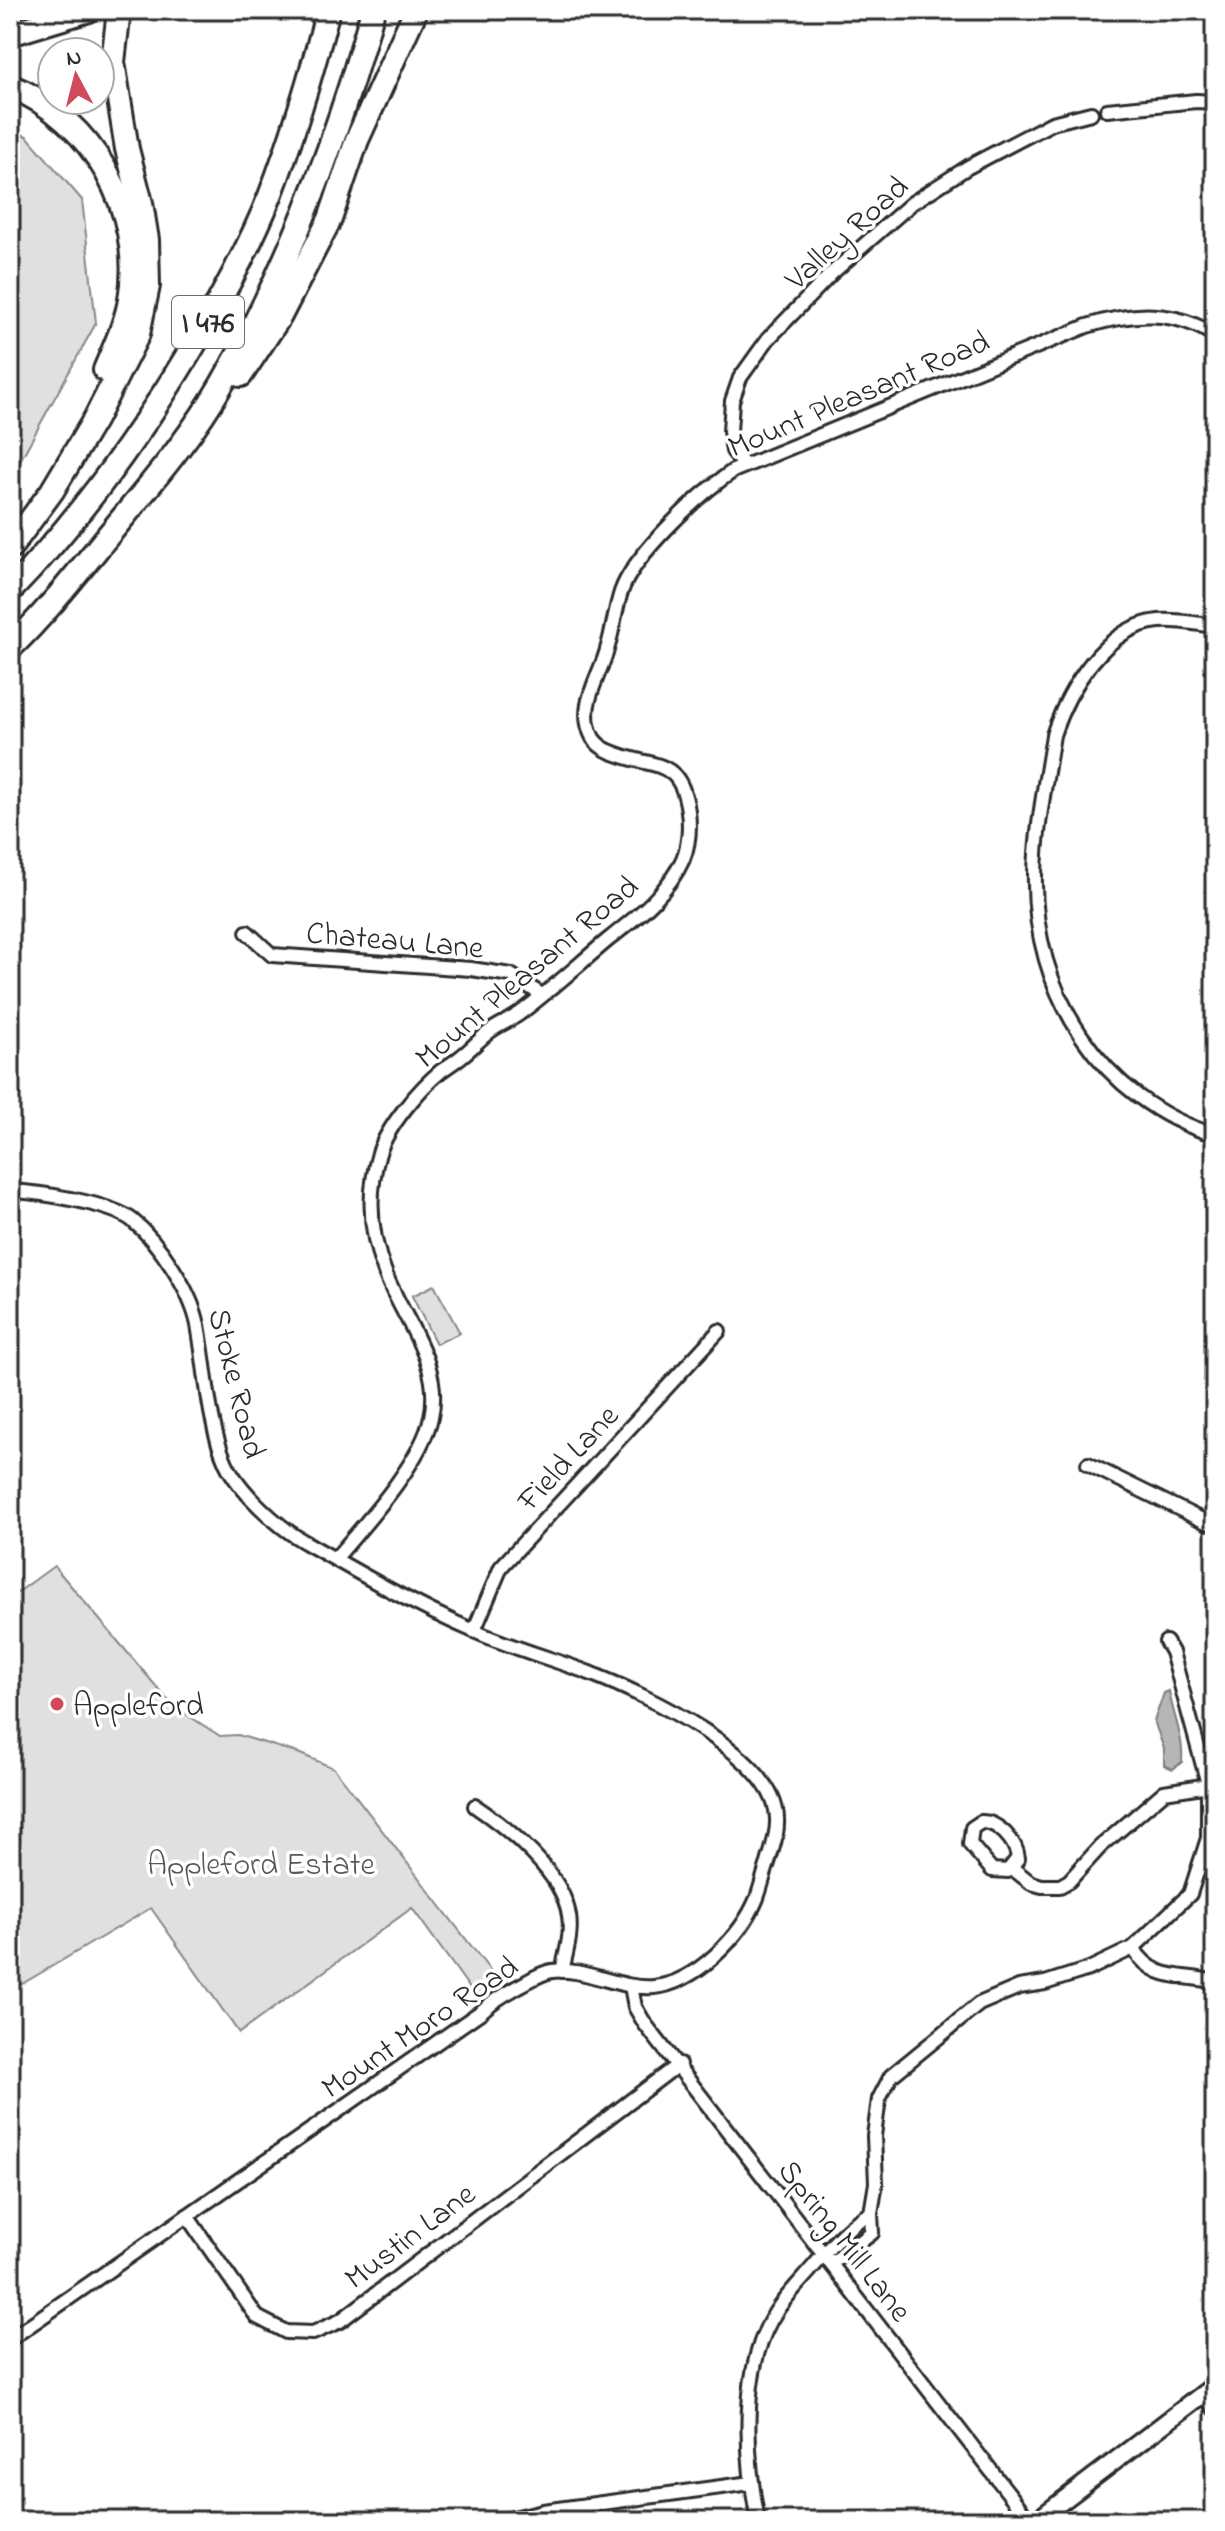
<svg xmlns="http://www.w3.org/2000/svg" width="1225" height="2531" font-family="'Indie Flower',sans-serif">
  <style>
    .green { fill: #e0e0e0; stroke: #868686; stroke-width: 2 }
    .water { fill: #b6b6b6; stroke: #7e7e7e; stroke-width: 2 }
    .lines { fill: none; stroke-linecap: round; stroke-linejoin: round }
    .street-casing { stroke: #2b2b2b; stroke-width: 18 }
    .secondary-casing { stroke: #2b2b2b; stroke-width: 22 }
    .highway-casing { stroke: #2b2b2b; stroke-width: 28 }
    .street { stroke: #fff; stroke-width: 12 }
    .secondary { stroke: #fff; stroke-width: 16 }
    .highway { stroke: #fff; stroke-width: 22 }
    .poi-dot { fill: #d1495b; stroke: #fff; stroke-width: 3 }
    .labels { text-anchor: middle; stroke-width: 7; stroke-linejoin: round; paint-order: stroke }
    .shield { fill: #fff; stroke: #6b6b6b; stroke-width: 2 }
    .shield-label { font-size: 30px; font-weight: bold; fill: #2b2b2b }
    .street-label { font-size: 32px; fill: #2b2b2b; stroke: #fff }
    .poi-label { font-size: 32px; fill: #2b2b2b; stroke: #fff; text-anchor: start }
    .park-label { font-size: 32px; fill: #585858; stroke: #fff }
  </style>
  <rect width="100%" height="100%" fill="#fff"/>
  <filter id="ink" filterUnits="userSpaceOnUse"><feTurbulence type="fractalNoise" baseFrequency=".0125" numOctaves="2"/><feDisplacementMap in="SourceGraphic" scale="16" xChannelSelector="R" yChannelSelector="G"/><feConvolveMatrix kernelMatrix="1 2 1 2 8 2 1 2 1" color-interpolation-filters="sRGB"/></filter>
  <g filter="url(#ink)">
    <!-- green -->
    <g class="green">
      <polygon points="10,130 27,136 82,200 96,323 10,479"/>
      <polygon points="434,1285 460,1333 436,1344 412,1296"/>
      <polygon points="54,1566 172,1705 220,1736 238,1735 298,1753 334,1768 499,1982 476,1997 412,1908 239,2033 151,1908 10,1991 10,1598"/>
    </g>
    <!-- water -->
    <path class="water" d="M1169 1691C1173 1715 1184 1737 1182 1762L1173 1769 1164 1765V1749L1154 1721 1164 1693Z"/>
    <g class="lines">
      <!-- street casing -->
      <g class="street-casing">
        <g id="street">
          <polyline points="1107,110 1196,101 1215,102"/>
          <polyline points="744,465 733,451 730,431 732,401 740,378 768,339 832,273 912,203 968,167 1052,123 1091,113"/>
          <path d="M1215 626C1197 624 1177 619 1159 621 1105 626 1068 690 1053 735 1046 781 1036 828 1035 874 1032 991 1101 1101 1215 1135"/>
          <polyline points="247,932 272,955 471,969 511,975 542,995"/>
          <path d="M10 1191C38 1192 110 1203 132 1220 159 1242 191 1291 198 1325 206 1368 208 1424 226 1463 239 1491 277 1526 303 1541 357 1572 416 1606 474 1631 512 1648 553 1659 592 1674 644 1694 776 1756 777 1819 778 1834 772 1849 768 1863 764 1874 761 1887 757 1898 742 1935 696 1983 654 1987 620 1990 584 1967 552 1971 540 1973 529 1981 519 1986 505 1994 493 2000 482 2011L10 2339"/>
          <polyline points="1088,1464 1206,1522 1215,1524"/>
          <path d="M335 1559C365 1524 422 1462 431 1417 443 1364 404 1321 386 1275 370 1236 367 1194 379 1153 388 1126 419 1089 441 1071 448 1066 456 1061 463 1055 472 1048 480 1039 489 1032 498 1025 509 1021 519 1014 550 991 579 964 609 939 638 916 668 893 683 859 689 844 690 827 688 811 680 754 651 770 609 751 602 748 597 744 593 738 578 711 595 684 604 659 612 638 614 614 621 592 634 554 699 494 733 471L1087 326C1132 312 1175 309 1215 336"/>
          <polyline points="474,1631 501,1567 719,1331"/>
          <path d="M475 1806C509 1829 563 1873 569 1916 572 1934 566 1953 562 1971"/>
          <path d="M981 1822C998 1821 1016 1841 1018 1858L1008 1871 992 1870 970 1844 972 1828Z"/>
          <polyline points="1012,1868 1031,1883 1042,1886 1060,1886 1069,1881 1100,1847 1164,1792 1215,1784"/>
          <path d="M1133 1948C1155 1983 1181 1973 1215 1982"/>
          <polyline points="631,1986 635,2007 645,2024 1030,2521"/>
          <polyline points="187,2216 257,2317 286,2332 313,2333 340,2321 679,2064"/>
          <polyline points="832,2263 872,2233 871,2213 876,2183 874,2136 879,2099 891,2076 979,2004 1019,1987 1045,1983 1089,1969 1133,1948 1190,1894 1208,1838 1208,1784 1172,1652 1166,1642"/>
          <polyline points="1203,2394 1215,2409"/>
          <polyline points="501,2521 543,2511 751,2483"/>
          <path d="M758 2521C746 2459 739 2365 777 2310 787 2295 801 2281 813 2267 830 2247 847 2225 871 2213"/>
        </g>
      </g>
      <!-- secondary casing -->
      <g class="secondary-casing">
        <polyline id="secondary" points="1036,2521 1215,2385"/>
      </g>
      <!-- highway casing -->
      <g class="highway-casing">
        <g id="highway">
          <polyline points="10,34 89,10"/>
          <path d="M10 86C93 119 145 212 130 300 126 324 114 348 105 370"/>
          <polyline points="241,375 280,316 330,219 357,140 416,10"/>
          <polyline points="10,548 52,491 95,419 138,334 148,286 147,240 141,203 127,149 113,62 119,10"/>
          <path d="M10 591C80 519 137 439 189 353 219 303 248 251 270 196 293 136 312 72 328 10"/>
          <path d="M10 648C45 614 75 576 106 538 147 488 191 438 223 382 290 266 337 139 373 10"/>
        </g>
      </g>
      <!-- street -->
      <use href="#street" class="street"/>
      <!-- secondary -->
      <use href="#secondary" class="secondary"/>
      <!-- highway -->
      <use href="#highway" class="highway"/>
    </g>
  </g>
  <!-- markers -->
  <circle class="poi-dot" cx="57" cy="1704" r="8"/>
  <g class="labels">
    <!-- shield labels -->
    <rect class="shield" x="172" y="296" width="72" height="52" rx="6"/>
    <g class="shield-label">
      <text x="208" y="332">I 476</text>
    </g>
    <!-- street labels -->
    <g class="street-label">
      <text transform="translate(846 232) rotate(-42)" y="11">Valley Road</text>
      <text transform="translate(858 393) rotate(-23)" y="11">Mount Pleasant Road</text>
      <text transform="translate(395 939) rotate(5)" y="11">Chateau Lane</text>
      <text transform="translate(526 971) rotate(-40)" y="11">Mount Pleasant Road</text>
      <text transform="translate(238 1383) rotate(76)" y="11">Stoke Road</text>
      <text transform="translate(567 1457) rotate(-47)" y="11">Field Lane</text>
      <text transform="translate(419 2026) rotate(-34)" y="11">Mount Moro Road</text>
      <text transform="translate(409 2235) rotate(-37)" y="11">Mustin Lane</text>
      <text transform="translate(846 2240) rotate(52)" y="11">Spring Mill Lane</text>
    </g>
    <!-- poi labels -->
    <g class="poi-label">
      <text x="73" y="1715">Appleford</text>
    </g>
    <!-- park labels -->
    <g class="park-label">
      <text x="261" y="1874">Appleford Estate</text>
    </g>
  </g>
  <!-- margin -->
  <rect width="1225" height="2531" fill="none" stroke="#fff" stroke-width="40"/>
  <rect x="20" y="20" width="1185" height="2491" fill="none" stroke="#2b2b2b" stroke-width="3" filter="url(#ink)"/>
  <!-- north arrow -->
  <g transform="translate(76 76) rotate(353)"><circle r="38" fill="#ffffff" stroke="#aaaaaa" stroke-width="2"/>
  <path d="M0-6L14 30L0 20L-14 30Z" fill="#d1495b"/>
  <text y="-12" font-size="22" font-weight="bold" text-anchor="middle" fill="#2b2b2b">N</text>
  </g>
</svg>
